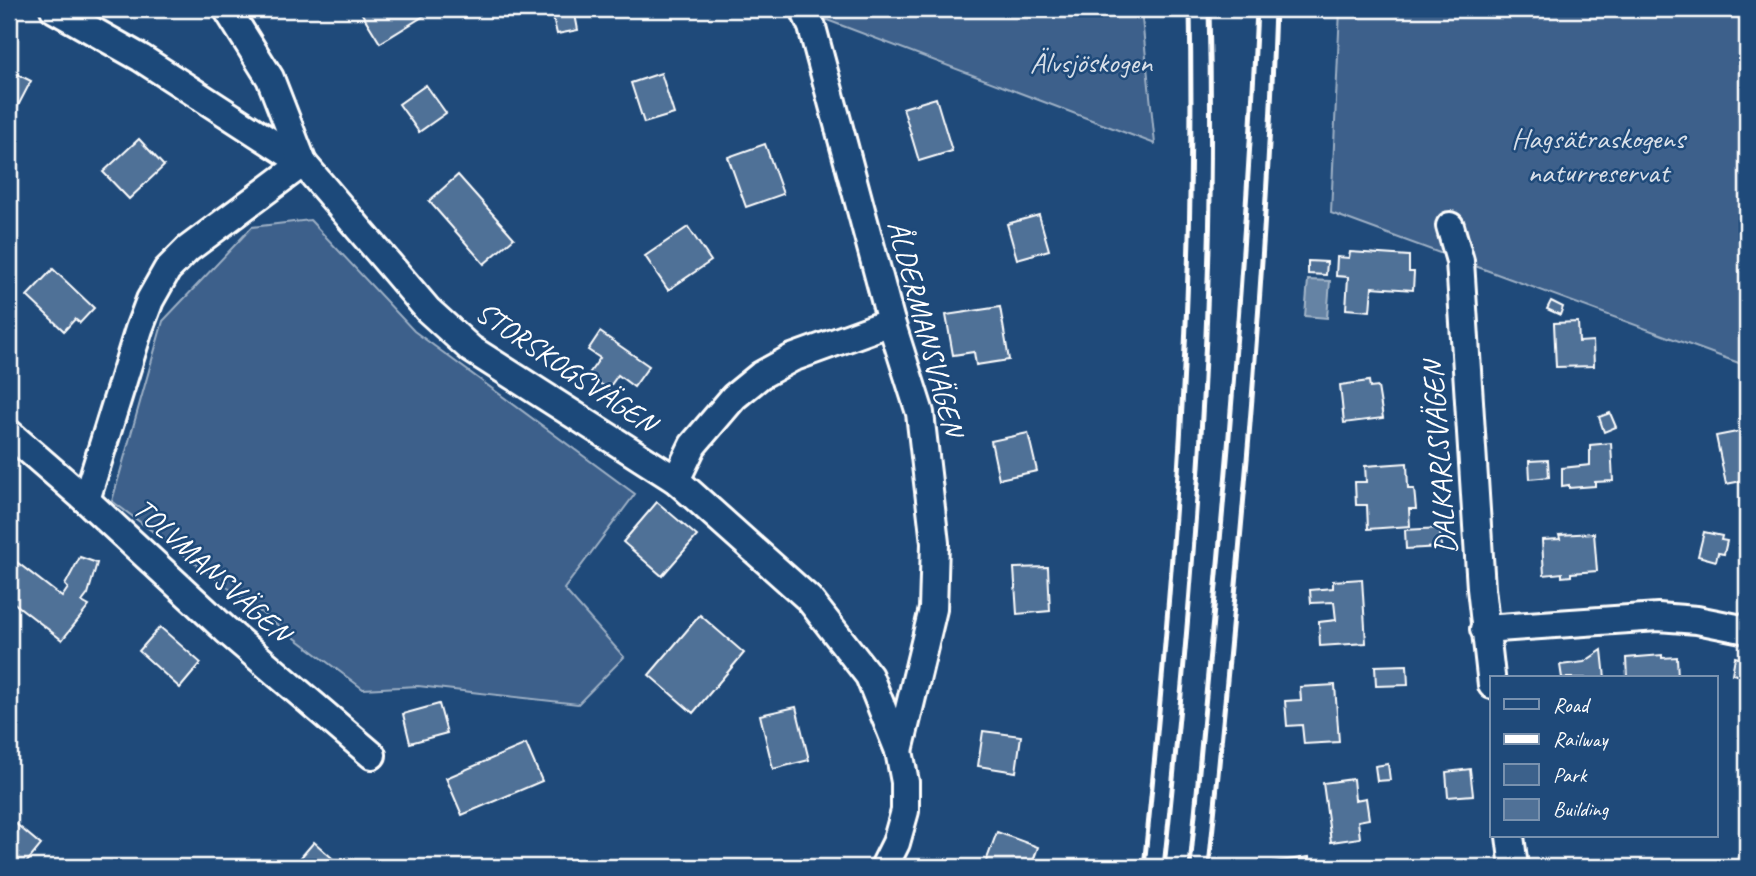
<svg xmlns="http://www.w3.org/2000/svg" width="1756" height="876" font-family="Caveat,sans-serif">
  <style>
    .green { fill: #3c618b; stroke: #9eb0c5; stroke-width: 2 }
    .water { fill: #6583a4; stroke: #a3b5c8; stroke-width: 2 }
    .building { fill: #507197; stroke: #fff; stroke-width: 2 }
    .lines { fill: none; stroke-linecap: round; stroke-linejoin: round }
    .street-casing { stroke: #fff; stroke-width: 32 }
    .street { stroke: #1f4a7a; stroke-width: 26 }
    .rail { stroke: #fff; stroke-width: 5 }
    .labels { text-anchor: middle; stroke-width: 5; stroke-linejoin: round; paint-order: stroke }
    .park-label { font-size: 30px; fill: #d8dfe8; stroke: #1f4a7a }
    .street-label { font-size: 30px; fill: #fff; stroke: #1f4a7a }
  </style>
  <rect width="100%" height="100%" fill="#1f4a7a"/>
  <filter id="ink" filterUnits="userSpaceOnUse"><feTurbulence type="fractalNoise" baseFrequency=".0143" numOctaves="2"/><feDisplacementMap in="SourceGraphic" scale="14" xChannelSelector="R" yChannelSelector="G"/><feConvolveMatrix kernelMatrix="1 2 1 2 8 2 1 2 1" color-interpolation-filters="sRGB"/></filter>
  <g filter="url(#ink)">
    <!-- green -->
    <g class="green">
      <polygon points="798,9 1141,9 1155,144"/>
      <polygon points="1340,9 1747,9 1747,366 1331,213"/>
      <polygon points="310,220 414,331 635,494 564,589 624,657 578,704 418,686 363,689 112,501 163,321 252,227"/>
    </g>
    <!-- water -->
    <polygon class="water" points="1308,280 1330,281 1327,318 1305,316"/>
    <!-- building -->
    <g class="building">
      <polygon points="359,9 435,9 380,43"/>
      <polygon points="551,9 574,9 578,30 557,34"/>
      <polygon points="9,70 31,81 10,121 9,120"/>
      <polygon points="661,73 674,114 644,123 631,83"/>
      <polygon points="426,85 446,113 419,132 399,104"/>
      <polygon points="936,98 952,151 919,161 903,108"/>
      <polygon points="139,139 164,166 129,199 103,172"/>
      <polygon points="765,144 783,194 746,207 728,157"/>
      <polygon points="458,175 514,238 484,264 429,201"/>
      <polygon points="1039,215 1049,250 1017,259 1007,224"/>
      <polygon points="688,227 711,261 668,290 645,256"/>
      <polygon points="1350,252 1409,256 1409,272 1414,272 1413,290 1372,287 1370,311 1346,309 1348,277 1336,276 1337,257 1349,258"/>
      <polygon points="1308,261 1327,262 1326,275 1308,274"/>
      <polygon points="53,269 94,308 80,323 75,319 64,331 27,296"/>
      <polygon points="1551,301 1563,307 1560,315 1547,309"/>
      <polygon points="1000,307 1009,360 976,365 974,352 953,355 946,315"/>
      <polygon points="1578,322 1579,342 1593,341 1594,366 1556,367 1554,323"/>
      <polygon points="600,332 649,366 634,387 618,375 608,389 588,375 600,358 588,350"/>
      <polygon points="1369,381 1370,388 1378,387 1383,418 1344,423 1340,385"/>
      <polygon points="1610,413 1616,427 1604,432 1599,417"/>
      <polygon points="1747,430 1747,480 1726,484 1716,436"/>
      <polygon points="1028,433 1037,471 999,479 991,441"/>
      <polygon points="1611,443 1613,481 1595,482 1595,486 1569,488 1569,485 1562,486 1562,468 1590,465 1590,445"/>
      <polygon points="1548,460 1549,477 1530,479 1529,461"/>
      <polygon points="1407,463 1408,489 1414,489 1416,509 1409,509 1410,526 1368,529 1367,505 1356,505 1355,482 1366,482 1365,466"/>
      <polygon points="657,502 697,536 662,576 623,542"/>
      <polygon points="1440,528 1441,547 1406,549 1405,530"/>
      <polygon points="1704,532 1722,536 1721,540 1727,541 1724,554 1718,553 1716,561 1698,556"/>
      <polygon points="1594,533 1597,571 1571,573 1571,576 1562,577 1562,573 1544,575 1542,540 1560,539 1559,535"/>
      <polygon points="80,557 97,563 88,594 82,602 89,606 62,640 9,599 9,567 14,560 62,597 68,588 65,585"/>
      <polygon points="1048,567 1050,611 1017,614 1014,568"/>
      <polygon points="1362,579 1366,643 1320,646 1319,622 1336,620 1334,602 1311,603 1310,590 1333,588 1333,581"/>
      <polygon points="700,615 744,653 693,713 649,675"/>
      <polygon points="160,627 201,663 180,688 139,651"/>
      <polygon points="1602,650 1605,678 1562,678 1560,665 1584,662"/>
      <polygon points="1662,655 1662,658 1677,657 1678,678 1627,678 1626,658"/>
      <polygon points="1735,657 1747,660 1747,677 1732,674"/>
      <polygon points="1407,665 1408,685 1376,686 1375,666"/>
      <polygon points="1335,685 1339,742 1304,744 1302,725 1287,726 1285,701 1301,700 1300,687"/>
      <polygon points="439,704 447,733 410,743 403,714"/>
      <polygon points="796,707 809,760 773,769 760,715"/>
      <polygon points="983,731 1021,736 1016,772 978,766"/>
      <polygon points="526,744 542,781 462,815 446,778"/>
      <polygon points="1388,764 1390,780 1377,781 1375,766"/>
      <polygon points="1470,769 1473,795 1448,797 1446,772"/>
      <polygon points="1353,779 1355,800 1366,798 1369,819 1358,821 1360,838 1331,842 1323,783"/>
      <polygon points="9,818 41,845 23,867 9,867"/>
      <polygon points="997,832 1038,847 1031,867 984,867"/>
      <polygon points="314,842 340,865 339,867 300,867 296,863"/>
      <polygon points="1309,857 1310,867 1274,867 1273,862"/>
      <polygon points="801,858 809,867 791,867"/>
    </g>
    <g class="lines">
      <!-- street casing -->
      <g class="street-casing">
        <g id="street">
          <polyline points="54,9 141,58 303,163 428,310 471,349 676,480 809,599 869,676 899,751 905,782 905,811 896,843 884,867"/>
          <polyline points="804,9 812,27 891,322 920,413 935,543 933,609 899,751"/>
          <polyline points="1450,226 1460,261 1481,588 1492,685"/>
          <polyline points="9,433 86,500 226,630 372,755"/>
          <polyline points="676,480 693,445 734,397 761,375 792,358 891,322"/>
          <polyline points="86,500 139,329 150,300 167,270 188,249 303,163 270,78 227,9"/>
          <polyline points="1484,629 1658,617 1697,620 1747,630"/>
          <polyline points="1510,836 1514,867"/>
        </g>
      </g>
      <!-- street -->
      <use href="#street" class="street"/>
      <!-- rail -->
      <g class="rail">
        <path d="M1144 867C1173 582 1196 296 1190 9"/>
        <path d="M1164 867C1194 583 1217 295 1209 9"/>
        <path d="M1190 867C1217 581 1244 296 1257 9"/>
        <path d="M1209 867C1237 582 1265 296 1275 9"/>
      </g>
    </g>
  </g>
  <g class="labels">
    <!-- park labels -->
    <g class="park-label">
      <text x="1091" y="72">Älvsjöskogen</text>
      <text x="1598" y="148">Hagsätraskogens<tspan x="1598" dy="34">naturreservat</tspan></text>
    </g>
    <!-- street labels -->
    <g class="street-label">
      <text transform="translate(926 328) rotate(75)" y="10">ÅLDERMANSVÄGEN</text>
      <text transform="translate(566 367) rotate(34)" y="10">STORSKOGSVÄGEN</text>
      <text transform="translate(1439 458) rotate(-94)" y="10">DALKARLSVÄGEN</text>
      <text transform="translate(212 570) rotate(42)" y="10">TOLVMANSVÄGEN</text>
    </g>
  </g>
  <!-- margin -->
  <rect width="1756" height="876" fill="none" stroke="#1f4a7a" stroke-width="35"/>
  <rect x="18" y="18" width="1721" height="841" fill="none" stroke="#fff" stroke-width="2.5" filter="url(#ink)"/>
  <!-- legend -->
  <rect x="1490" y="676" width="228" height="161" fill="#1f4a7a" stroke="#7992af" stroke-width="2"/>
  <rect x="1504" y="699" width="35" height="10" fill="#1f4a7a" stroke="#7992af" stroke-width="2"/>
  <text x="1553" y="712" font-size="21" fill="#ffffff">Road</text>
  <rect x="1504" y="734" width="35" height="10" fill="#ffffff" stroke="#7992af" stroke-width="2"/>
  <text x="1553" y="746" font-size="21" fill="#ffffff">Railway</text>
  <rect x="1504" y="764" width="35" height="21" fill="#3c618b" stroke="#7992af" stroke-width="2"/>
  <text x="1553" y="782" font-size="21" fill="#ffffff">Park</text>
  <rect x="1504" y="799" width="35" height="21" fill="#507197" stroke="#7992af" stroke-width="2"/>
  <text x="1553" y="816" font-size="21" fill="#ffffff">Building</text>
</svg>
